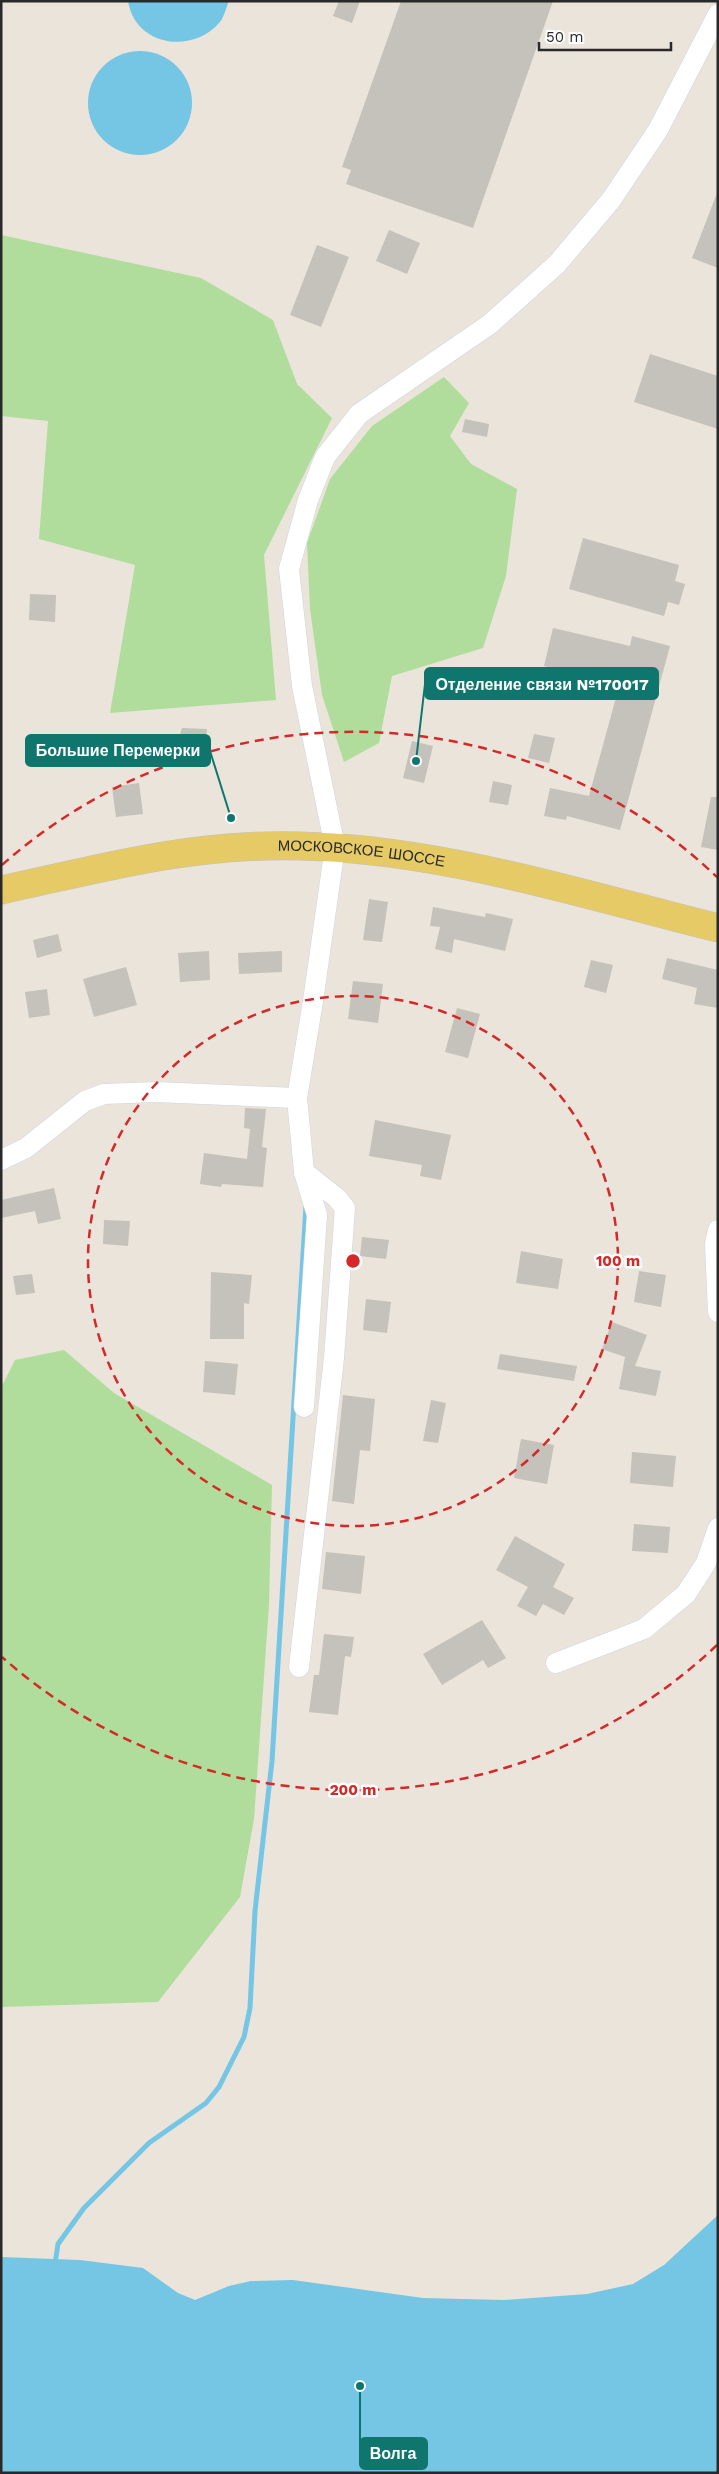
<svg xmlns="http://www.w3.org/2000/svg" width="719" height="2474" font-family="'Work Sans',sans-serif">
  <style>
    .green { fill: #b0dd9b }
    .water { fill: #75c5e5 }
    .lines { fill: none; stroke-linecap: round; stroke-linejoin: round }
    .stream { stroke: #75c5e5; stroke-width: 5 }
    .building { fill: #c5c1bb }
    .minor-casing { stroke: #d1d3e0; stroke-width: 21 }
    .primary-casing { stroke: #c3c3c3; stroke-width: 29 }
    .minor { stroke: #fff; stroke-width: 20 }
    .primary { stroke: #e5ca65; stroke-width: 28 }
    .ring { fill: none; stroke: #d62828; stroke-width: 2.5; stroke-dasharray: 9 6 }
    .labels { text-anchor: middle; stroke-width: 5; stroke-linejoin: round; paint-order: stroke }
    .street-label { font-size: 15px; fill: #292929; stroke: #fff }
    .centre { fill: #d62828; stroke: #fff; stroke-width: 2.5 }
    .ring-label { font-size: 15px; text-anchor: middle; font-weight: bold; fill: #d62828; stroke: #fff; stroke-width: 5; stroke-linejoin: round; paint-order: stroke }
    .leader { fill: none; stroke: #0f766e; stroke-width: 2 }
    .callout-dot { fill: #0f766e; stroke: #fff; stroke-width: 2 }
    .callout { fill: #0f766e; stroke: #0f766e; stroke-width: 2 }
    .callout-label { font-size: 16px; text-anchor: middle; font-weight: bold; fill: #fff }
  </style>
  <rect width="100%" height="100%" fill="#eae4db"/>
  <!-- green -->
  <g class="green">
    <polygon points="1,235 201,278 273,320 297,384 332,418 264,555 276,700 110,713 135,565 39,539 48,421 1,416"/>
    <polygon points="444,377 469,403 450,436 471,464 517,489 506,576 483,648 392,676 379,743 344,762 322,695 310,609 307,543 330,479 372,426"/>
    <polygon points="64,1350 114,1393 272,1485 269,1605 254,1819 240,1897 158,2002 1,2007 1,1388 15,1360"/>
  </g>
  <!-- water -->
  <g class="water">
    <path d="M128 1H229C226 8 224 17 220 22 192 55 135 46 128 1Z"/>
    <circle cx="140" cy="103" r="52"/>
    <polygon points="718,2215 718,2473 1,2473 1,2257 80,2260 143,2268 178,2293 195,2300 229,2286 251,2281 293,2280 423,2298 503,2300 587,2294 633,2284 664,2265"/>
  </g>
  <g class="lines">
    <!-- stream -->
    <polyline class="stream" points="55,2264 58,2244 84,2208 149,2143 206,2103 219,2087 244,2037 250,2008 255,1911 272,1761 306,1206"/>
  </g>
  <!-- building -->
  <g class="building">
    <polygon points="339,1 360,1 352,23 333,16"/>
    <polygon points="401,1 553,1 473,228 346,184 351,170 342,167"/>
    <polygon points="717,193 718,193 718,268 692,258"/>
    <polygon points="389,230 420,243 407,274 376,261"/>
    <polygon points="317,245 349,257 321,327 290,315"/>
    <polygon points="650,354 718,376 718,429 634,402"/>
    <polygon points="465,419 489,424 487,437 462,432"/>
    <polygon points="583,538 679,565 675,581 685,584 679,605 668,602 664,616 569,589"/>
    <polygon points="30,594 56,595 55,622 29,620"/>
    <polygon points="553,628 630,646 632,636 670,646 620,830 567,816 566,820 544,816 550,788 589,796 620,683 544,666"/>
    <polygon points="182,728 207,729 205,750 174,754"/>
    <polygon points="534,734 555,738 549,763 528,758"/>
    <polygon points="412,741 433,746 424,783 403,778"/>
    <polygon points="493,781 512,785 508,805 489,802"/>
    <polygon points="139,783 143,814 116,817 112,787"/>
    <polygon points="711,797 718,797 718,850 701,847"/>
    <polygon points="369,899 388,902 382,942 363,940"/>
    <polygon points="433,907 485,917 486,913 513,919 505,951 454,939 452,953 435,949 440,927 430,926"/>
    <polygon points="58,934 62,951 37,958 33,940"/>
    <polygon points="209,951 210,980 180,982 178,953"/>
    <polygon points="282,951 282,972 239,974 238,953"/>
    <polygon points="667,958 718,970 718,1008 694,1004 697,988 662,979"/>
    <polygon points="591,960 613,965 606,993 584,987"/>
    <polygon points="126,967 137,1005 94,1017 83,979"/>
    <polygon points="353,981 383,984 378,1023 348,1019"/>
    <polygon points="47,989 50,1015 29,1018 25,992"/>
    <polygon points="457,1008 480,1014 468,1058 445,1052"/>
    <polygon points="245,1108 266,1109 262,1147 267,1148 263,1187 222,1184 221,1187 200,1184 204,1153 247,1159 250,1129 244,1128"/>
    <polygon points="375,1120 451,1135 441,1180 420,1176 422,1165 369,1156"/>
    <polygon points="54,1188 61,1219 38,1224 35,1211 1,1218 1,1200"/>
    <polygon points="104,1220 130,1221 128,1246 103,1244"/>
    <polygon points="362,1237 389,1240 386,1259 360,1256"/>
    <polygon points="521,1251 563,1259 558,1289 516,1283"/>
    <polygon points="639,1271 666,1275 661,1307 634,1302"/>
    <polygon points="211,1272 252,1275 249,1304 244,1303 244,1339 210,1339"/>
    <polygon points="32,1274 35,1293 16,1295 13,1276"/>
    <polygon points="366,1299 391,1302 387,1333 363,1330"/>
    <polygon points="612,1322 647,1335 635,1366 661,1371 656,1396 619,1389 625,1357 602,1349"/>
    <polygon points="500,1354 577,1366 574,1381 497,1369"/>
    <polygon points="205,1361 238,1364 235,1395 203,1392"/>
    <polygon points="343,1395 375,1399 370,1451 360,1450 354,1504 332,1501"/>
    <polygon points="431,1400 446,1403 438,1443 423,1441"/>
    <polygon points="521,1439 554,1445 547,1484 514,1478"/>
    <polygon points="632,1452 676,1456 673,1487 630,1483"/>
    <polygon points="634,1524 670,1527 668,1553 632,1551"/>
    <polygon points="515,1536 565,1564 553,1587 574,1598 564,1615 543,1604 536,1616 517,1606 528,1587 496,1570"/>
    <polygon points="326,1552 365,1556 361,1594 322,1589"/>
    <polygon points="482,1620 506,1658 488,1668 483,1660 442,1685 423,1654"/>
    <polygon points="324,1634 354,1637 351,1657 345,1656 338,1715 309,1712 314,1675 319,1675"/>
  </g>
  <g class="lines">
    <!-- minor casing -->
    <g class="minor-casing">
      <g id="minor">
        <polyline points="1,1160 26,1148 85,1101 104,1094 156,1092 297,1098"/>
        <polyline points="304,1172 317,1215 304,1407"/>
        <polyline points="718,1230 715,1244 718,1312"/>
        <polyline points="556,1663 644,1629 686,1594 706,1563 718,1528"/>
        <polyline points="299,1667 334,1358 345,1208 337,1198 304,1172 297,1098 313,1001 335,847 302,686 289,569 308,500 325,457 359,414 490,324 557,264 611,200 658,130 718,14"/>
      </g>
    </g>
    <!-- primary casing -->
    <g class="primary-casing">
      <g id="primary">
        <path id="s1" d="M1 890C76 874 151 854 228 848 395 834 557 888 718 928"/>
      </g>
    </g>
    <!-- minor -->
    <use href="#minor" class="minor"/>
    <!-- primary -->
    <use href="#primary" class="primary"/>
  </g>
  <!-- distance rings -->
  <g class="ring">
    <circle cx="353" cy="1261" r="265"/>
    <path d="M717 1645A529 529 0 0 1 2 1657M2 865A529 529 0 0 1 717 877"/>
  </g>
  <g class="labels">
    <!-- street labels -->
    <g class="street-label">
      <text dy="5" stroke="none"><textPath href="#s1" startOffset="365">МОСКОВСКОЕ ШОССЕ</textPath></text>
    </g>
  </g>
  <circle cx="353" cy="1261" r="8" class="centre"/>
  <g class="ring-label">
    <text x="618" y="1266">100 m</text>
    <text x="353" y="1795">200 m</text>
  </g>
  <!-- callouts -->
  <path class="leader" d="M416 761L425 684M231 818L210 751M360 2386L360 2453"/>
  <g class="callout-dot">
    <circle cx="416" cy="761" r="5"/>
    <circle cx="231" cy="818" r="5"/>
    <circle cx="360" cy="2386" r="5"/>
  </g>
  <g class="callout">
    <rect x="425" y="668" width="233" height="31" rx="5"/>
    <rect x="26" y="735" width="184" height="31" rx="5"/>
    <rect x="360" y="2438" width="67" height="31" rx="5"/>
  </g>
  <g class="callout-label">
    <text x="542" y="690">Отделение связи №170017</text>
    <text x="118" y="756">Большие Перемерки</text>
    <text x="393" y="2459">Волга</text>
  </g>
  <!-- border -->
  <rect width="719" height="2474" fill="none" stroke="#292929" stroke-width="5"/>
  <!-- scale -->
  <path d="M539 42v8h132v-8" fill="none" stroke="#292929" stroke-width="2.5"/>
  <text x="546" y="42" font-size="15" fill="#292929" stroke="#ffffff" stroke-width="4" paint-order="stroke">50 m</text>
</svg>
